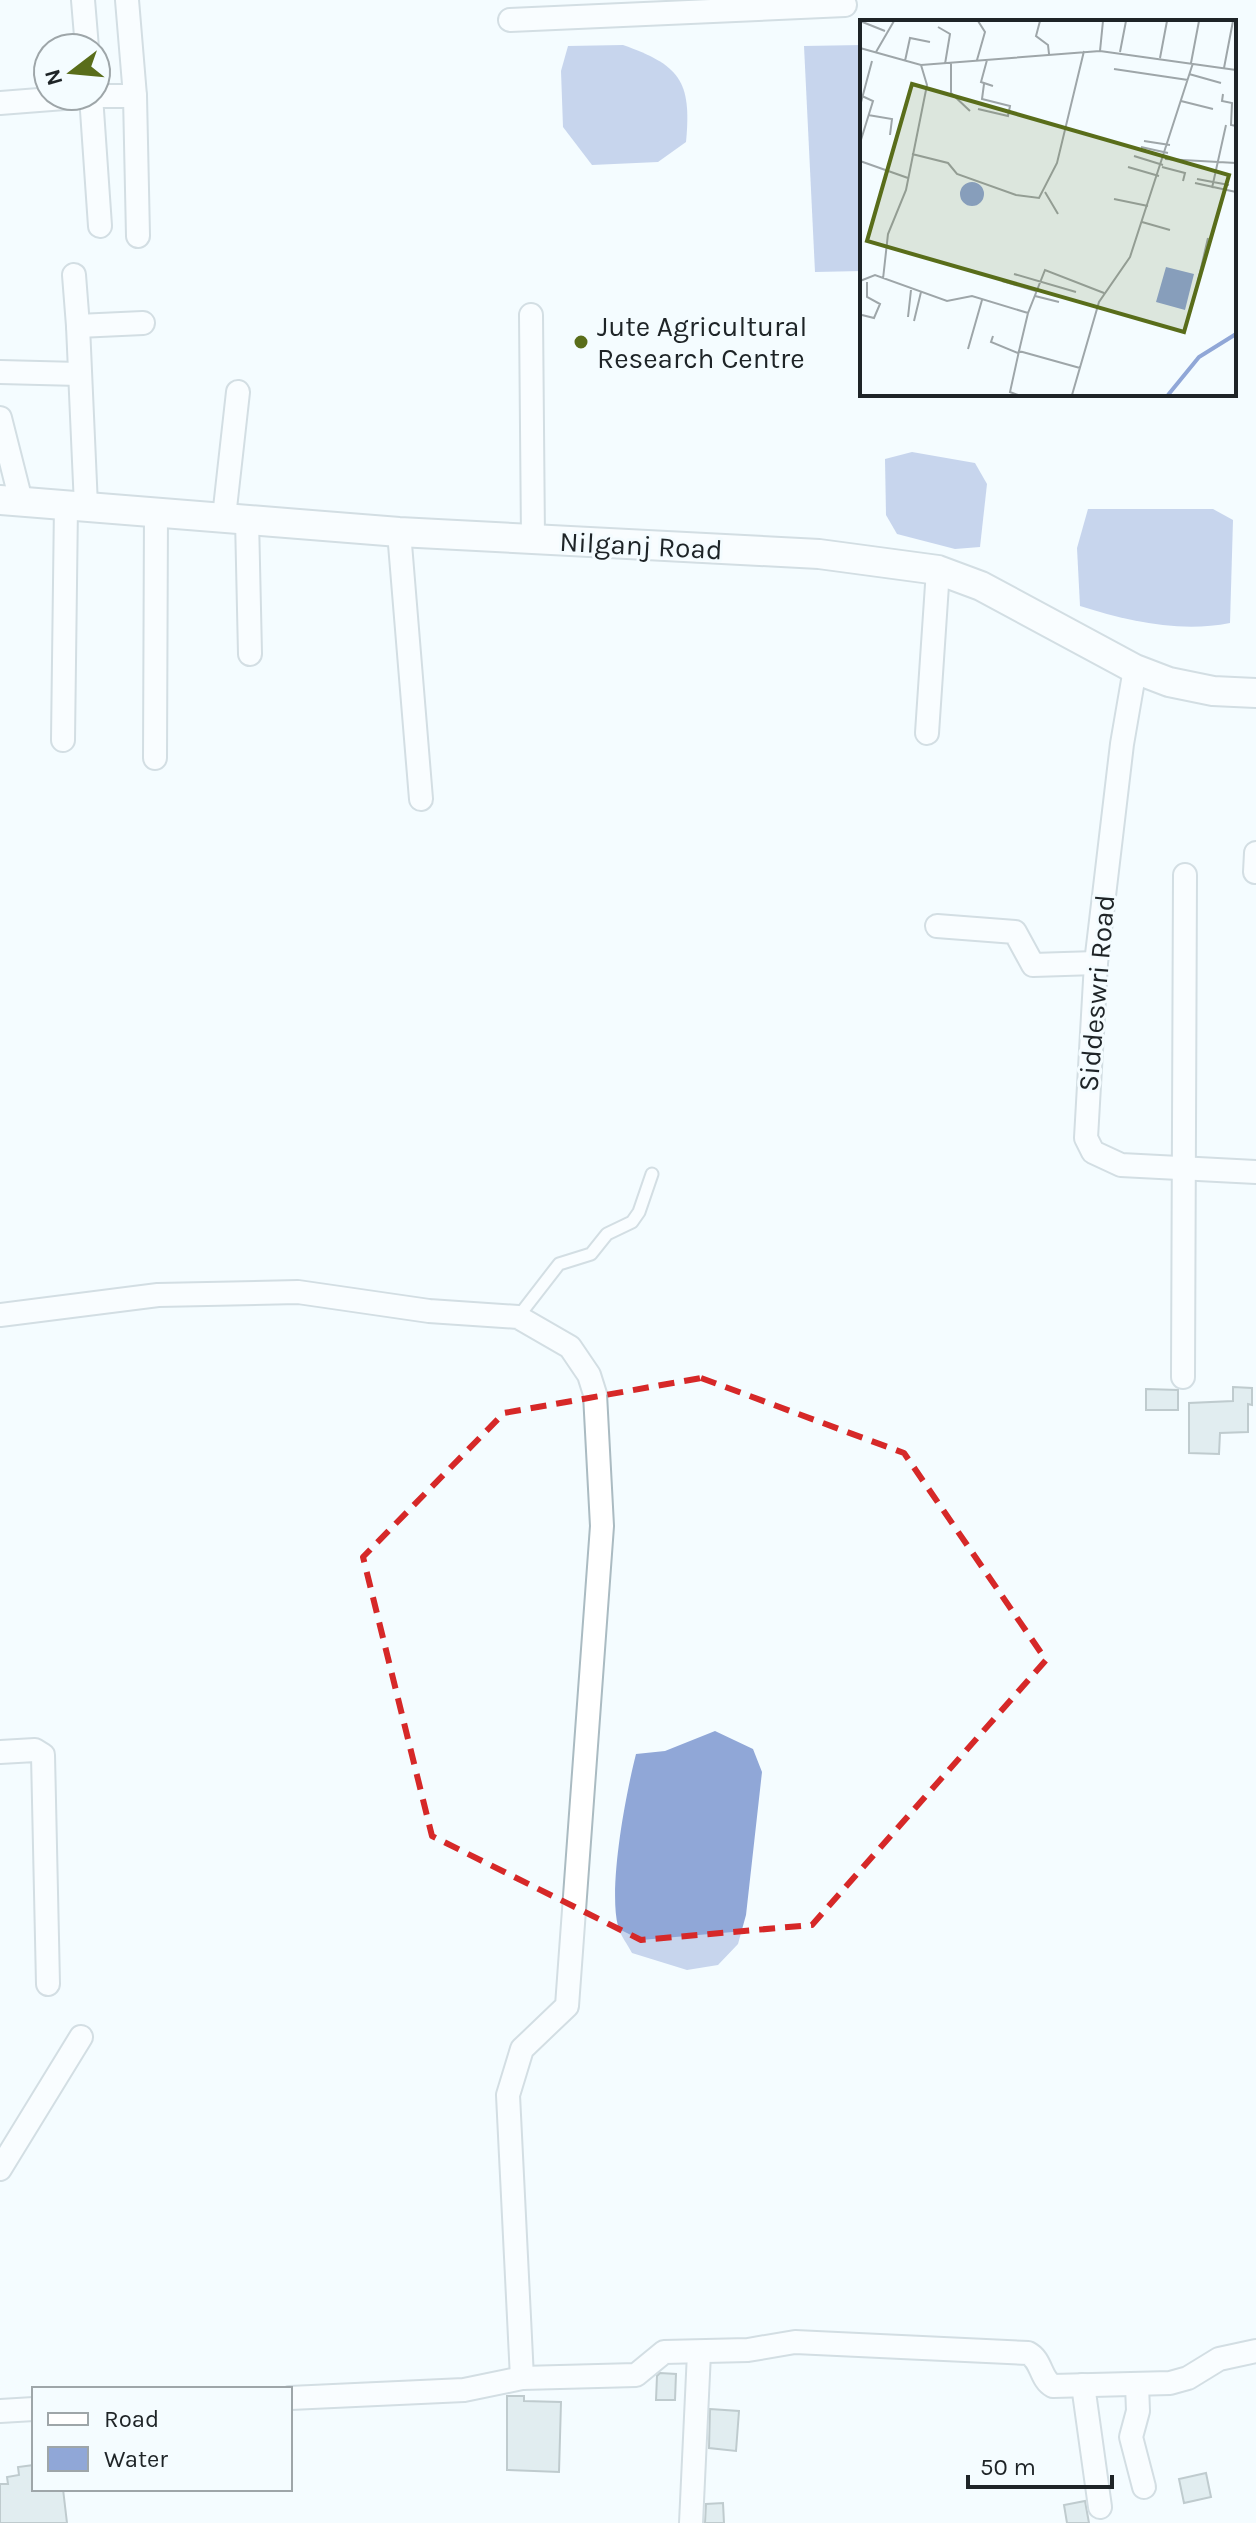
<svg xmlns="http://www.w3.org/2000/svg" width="1256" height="2523" font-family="Karla,sans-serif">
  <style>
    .water { fill: #90a7d7 }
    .building { fill: #c9dcde; stroke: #7e9193; stroke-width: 2 }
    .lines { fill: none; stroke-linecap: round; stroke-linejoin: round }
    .service-casing { stroke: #aabbc2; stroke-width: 15 }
    .minor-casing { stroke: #aabbc2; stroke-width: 26 }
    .tertiary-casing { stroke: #aabbc2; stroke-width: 32 }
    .service { stroke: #fff; stroke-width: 11 }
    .minor { stroke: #fff; stroke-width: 22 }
    .tertiary { stroke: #fff; stroke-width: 28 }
    .marked { fill: none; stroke: #d62828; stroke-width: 6; stroke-dasharray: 16 10; stroke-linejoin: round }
    .poi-dot { fill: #596d1a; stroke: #f4fcff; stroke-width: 3 }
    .labels { text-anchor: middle; stroke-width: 6; stroke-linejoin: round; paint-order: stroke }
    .poi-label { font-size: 28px; fill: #1e2427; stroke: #f4fcff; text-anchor: start }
    .street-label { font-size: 28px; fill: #1e2427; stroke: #f4fcff }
    .inset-river { fill: none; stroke: #90a7d7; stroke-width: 4 }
    .inset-road { fill: none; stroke: #9ea6a9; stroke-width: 2 }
    .view { fill: #596d1a; fill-opacity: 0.15; stroke: #596d1a; stroke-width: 4 }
    .inset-edge { fill: none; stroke: #1e2427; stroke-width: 4 }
  </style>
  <rect width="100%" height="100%" fill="#f4fcff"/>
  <!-- water -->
  <g class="water">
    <path d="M623 45C679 65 692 80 686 142L658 162 592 165 563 127 561 71 568 46Z"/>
    <polygon points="862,45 862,271 815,272 804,46"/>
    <polygon points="912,452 975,463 987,484 980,547 955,549 897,534 886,515 885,459"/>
    <path d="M1088 509H1213L1233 520 1230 623C1180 633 1127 621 1080 606L1077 548Z"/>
    <path d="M715 1731 753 1749 762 1772 746 1915 738 1944 718 1965 687 1970 632 1953C628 1945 620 1935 618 1926 608 1887 626 1793 636 1754L665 1751Z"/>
  </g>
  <!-- building -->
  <g class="building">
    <polygon points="1233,1387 1252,1388 1252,1405 1248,1404 1248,1432 1220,1433 1219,1454 1189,1453 1189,1403 1233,1401"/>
    <polygon points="1146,1389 1178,1390 1178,1410 1146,1410"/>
    <polygon points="660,2373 676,2374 675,2400 656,2400 657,2376"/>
    <polygon points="507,2396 524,2396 524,2401 561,2402 559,2472 507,2470"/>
    <polygon points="710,2409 739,2411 736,2451 709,2448"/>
    <polygon points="34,2465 34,2489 63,2489 67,2523 0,2523 0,2484 8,2484 7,2477 19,2475 18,2467"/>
    <polygon points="1206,2473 1211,2497 1184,2503 1179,2479"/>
    <polygon points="1085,2501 1089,2523 1067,2523 1064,2505"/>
    <polygon points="723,2503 724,2523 705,2523 706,2504"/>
  </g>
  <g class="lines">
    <!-- service casing -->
    <g class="service-casing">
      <polyline id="service" points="518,1317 559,1264 591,1254 607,1234 632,1222 639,1212 652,1174"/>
    </g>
    <!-- minor casing -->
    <g class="minor-casing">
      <g id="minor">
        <polyline points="83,0 87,48"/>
        <polyline points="127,0 135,96 138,236"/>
        <polyline points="510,20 845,5"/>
        <polyline points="91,96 100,226"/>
        <polyline points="96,96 135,96"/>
        <polyline points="0,103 90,96"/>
        <polyline points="74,275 78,326"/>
        <polyline points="531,315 533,539"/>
        <polyline points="0,372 79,374"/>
        <polyline points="0,418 21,501"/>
        <polyline points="86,506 78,326 143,323"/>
        <polyline points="224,517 238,392"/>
        <polyline points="247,519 250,654"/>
        <polyline points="399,532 421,799"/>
        <polyline points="1135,669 1122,744 1096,963 1086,1138 1093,1152 1121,1165 1256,1172"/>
        <polyline points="927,733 938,570"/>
        <polyline points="63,740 66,505"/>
        <polyline points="155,758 156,512"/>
        <polyline points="1255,872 1256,853"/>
        <polyline points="937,926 1015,932 1033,965 1096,963"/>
        <polyline points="0,1315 158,1295 298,1292 429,1311 518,1317 570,1347 589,1375 595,1394 602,1526 567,2006 522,2049 508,2095 522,2378"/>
        <polyline points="1183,1377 1185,875"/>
        <polyline points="0,1752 35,1750 43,1755 48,1984"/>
        <polyline points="0,2169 81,2037"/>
        <polyline points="1083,2385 1100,2507"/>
        <polyline points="1137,2385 1138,2411 1131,2437 1144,2487"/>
        <path d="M290 2398 464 2390 522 2378 636 2375 664 2352 748 2350 795 2342 1028 2353C1042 2360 1040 2379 1053 2386L1170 2383 1188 2378 1219 2359 1256 2351"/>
        <polyline points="0,2411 34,2409"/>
        <polyline points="691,2523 699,2353"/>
      </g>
    </g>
    <!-- tertiary casing -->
    <g class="tertiary-casing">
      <polyline id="tertiary" points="0,500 399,532 819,554 938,570 981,586 1135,669 1169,682 1213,691 1256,693"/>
    </g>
    <!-- service -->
    <use href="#service" class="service"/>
    <!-- minor -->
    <use href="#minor" class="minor"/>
    <!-- tertiary -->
    <use href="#tertiary" class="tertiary"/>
  </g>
  <!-- marked area -->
  <path d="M0 0H1256V2523H0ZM701 1378 904 1453 1046 1660 812 1925 641 1940 432 1836 363 1557 504 1413Z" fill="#f4fcff" fill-opacity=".55" fill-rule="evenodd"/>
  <path class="marked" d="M701 1378 904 1453 1046 1660 812 1925 641 1940 432 1836 363 1557 504 1413Z"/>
  <!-- markers -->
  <circle class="poi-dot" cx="581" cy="342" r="8"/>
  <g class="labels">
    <!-- poi labels -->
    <g class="poi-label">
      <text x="597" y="336">Jute Agricultural<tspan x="597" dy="32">Research Centre</tspan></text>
    </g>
    <!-- street labels -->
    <g class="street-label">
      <text transform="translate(641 545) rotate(3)" y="10">Nilganj Road</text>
      <text transform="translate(1096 993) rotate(-85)" y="10">Siddeswri Road</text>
    </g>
  </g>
  <!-- overview -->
  <g transform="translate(860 20)">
    <rect width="376" height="376" fill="#f4fcff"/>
    <path d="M100 174a12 12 0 1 1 24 0a12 12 0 1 1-24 0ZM306 247 334 254 325 290 296 282Z" fill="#90a7d7"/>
    <path class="inset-river" d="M308 375 339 337 376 314"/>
    <path class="inset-road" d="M0 1 25 11M180 1 176 16 188 25 189 34M78 7 90 14 85 44M0 28 61 45 240 31 376 50M240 31 243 1M16 32 34 1M260 32 266 1M300 38 307 1M117 40 125 12 118 1M127 40 121 62 133 66M45 41 50 18 70 22M91 43V73L110 91M331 43 339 1M364 48 373 1M254 49 328 60M329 54 361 63M363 74 362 81 372 83 371 105 376 106M321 81 353 89M0 86 12 41M118 89 148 96 150 86 122 79 124 64M8 95 32 99 30 115M284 121 310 125M0 123 13 81 2 76M281 127 308 133M52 134 88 143 97 154 156 175 179 178 197 143 224 31M274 136 303 145M305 139 376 143M0 141 48 158M268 147 299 156M302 147 325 153 323 161M337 159 369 165M335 163 376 172M352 168 366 105M185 172 198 194M254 179 288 186M282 202 310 210M154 254 216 272M23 259 28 214 46 170 67 65 61 45M0 261 15 255 87 281 112 276 168 293 185 250 244 273M142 261 176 271M338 261 348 218M175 276 199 282M168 293 159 331 220 348M2 295 14 298 20 284 7 277V262M48 297 51 270M54 301 61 272M133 316 131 322 158 333M108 329 122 280M158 375 150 372 159 331M212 375 239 282 270 237 333 43"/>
    <path class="view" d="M52 64 369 155 324 312 7 221Z"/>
    <rect width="376" height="376" class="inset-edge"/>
  </g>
  <!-- legend -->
  <rect x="32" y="2387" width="260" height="104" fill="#f4fcff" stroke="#9ea6a9" stroke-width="2"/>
  <rect x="48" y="2413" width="40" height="12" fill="#ffffff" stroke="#9ea6a9" stroke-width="2"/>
  <text x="104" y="2427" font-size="24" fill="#1e2427">Road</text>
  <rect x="48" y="2447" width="40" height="24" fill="#90a7d7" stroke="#9ea6a9" stroke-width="2"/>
  <text x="104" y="2467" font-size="24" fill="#1e2427">Water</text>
  <!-- north arrow -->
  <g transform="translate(72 72) rotate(254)"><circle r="38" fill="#f4fcff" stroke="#9ea6a9" stroke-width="2"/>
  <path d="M0-6L14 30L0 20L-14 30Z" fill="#596d1a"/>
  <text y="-12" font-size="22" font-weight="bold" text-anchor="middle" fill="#1e2427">N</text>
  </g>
  <!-- scale -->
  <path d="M968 2475v12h144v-12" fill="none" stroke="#1e2427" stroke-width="4"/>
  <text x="980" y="2475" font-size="24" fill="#1e2427" stroke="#f4fcff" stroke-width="6" paint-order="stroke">50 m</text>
</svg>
